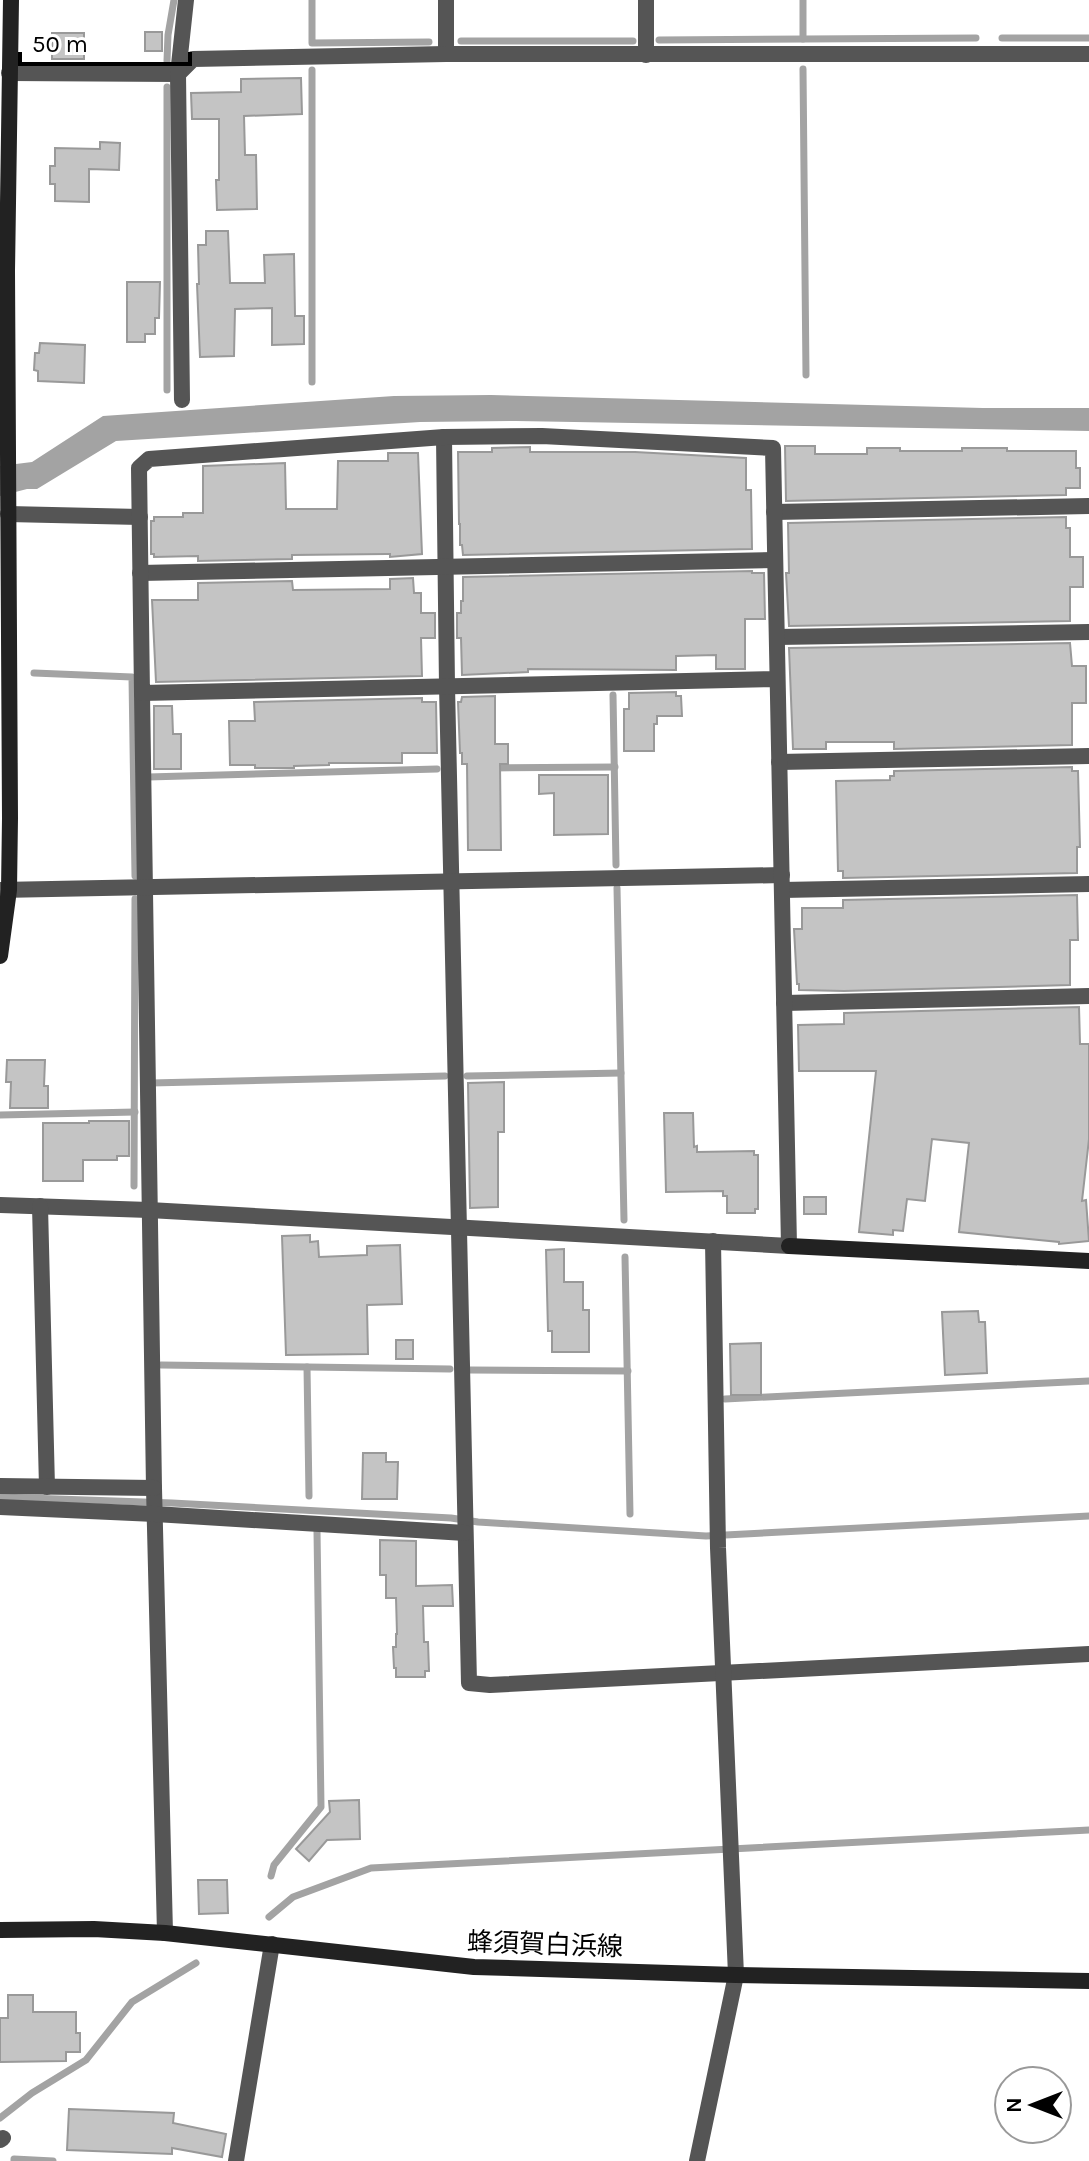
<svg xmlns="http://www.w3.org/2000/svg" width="1089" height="2161" font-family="Karla,'Noto Sans JP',sans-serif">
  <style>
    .water { fill: #a3a3a3 }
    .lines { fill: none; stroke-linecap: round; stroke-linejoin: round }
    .stream { stroke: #a3a3a3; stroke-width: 7 }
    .building { fill: #c4c4c4; stroke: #999; stroke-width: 2 }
    .street { stroke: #555; stroke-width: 16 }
    .secondary { stroke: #222; stroke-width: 16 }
    .labels { text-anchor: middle; stroke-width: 6; stroke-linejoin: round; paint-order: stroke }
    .street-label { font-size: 26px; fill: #000; stroke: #fff }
  </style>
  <rect width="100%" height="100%" fill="#fff"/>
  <!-- water -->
  <polygon class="water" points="491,395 983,408 1089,408 1089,431 516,421 420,422 116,441 37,489 27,489 0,496 0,466 32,462 103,416 394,396"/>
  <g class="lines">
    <!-- stream -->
    <g class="stream">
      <polyline points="312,0 312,43 429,42"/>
      <polyline points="803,0 803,39"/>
      <polyline points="1002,38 1089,38"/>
      <polyline points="659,40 976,38"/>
      <polyline points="461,41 633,41"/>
      <polyline points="167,61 168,35 174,0"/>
      <polyline points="803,69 806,375"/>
      <polyline points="312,70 312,382"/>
      <polyline points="167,87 167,390"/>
      <polyline points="34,673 132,677 135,876"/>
      <polyline points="613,695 616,865"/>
      <polyline points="491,768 615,767"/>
      <polyline points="148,777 437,769"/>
      <polyline points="617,888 624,1220"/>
      <polyline points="467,1076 621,1073"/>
      <polyline points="151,1083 445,1076"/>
      <polyline points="0,1115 135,1112"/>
      <polyline points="134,1186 135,899"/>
      <polyline points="625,1257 630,1514"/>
      <polyline points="161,1365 450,1369"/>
      <polyline points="307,1367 309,1496"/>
      <polyline points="470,1370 628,1371"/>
      <polyline points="725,1399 1089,1381"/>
      <polyline points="0,1497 172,1503 451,1518 478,1522 706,1536 1089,1516"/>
      <polyline points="271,1876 274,1865 321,1807 317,1531"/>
      <polyline points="269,1917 293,1897 371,1868 1089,1830"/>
      <polyline points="0,2118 32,2093 86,2060 132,2002 196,1963"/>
      <polyline points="14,2161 14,2159 53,2161"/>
    </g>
  </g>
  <!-- building -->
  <g class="building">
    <rect x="145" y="32" width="17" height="19"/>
    <rect x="52" y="33" width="32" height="26"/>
    <polygon points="301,78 302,114 244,116 245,155 256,155 257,209 217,210 216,180 219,180 219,119 192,119 191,93 241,92 241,79"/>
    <polygon points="100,142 120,143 119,170 89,169 89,202 55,201 55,184 50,184 50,166 55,166 55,148 100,149"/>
    <polygon points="206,231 228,231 230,283 265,283 264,255 294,254 295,316 304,316 304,344 272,345 272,308 235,309 234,356 200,357 197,284 199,284 198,245 206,245"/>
    <polygon points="127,282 160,282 159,318 155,318 155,334 145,334 145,342 127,342"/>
    <polygon points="40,343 85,345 84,383 38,381 38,371 34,370 35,353 39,353"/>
    <polygon points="785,446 815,446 815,454 867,454 867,448 900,448 900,451 962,451 962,448 1007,448 1007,451 1076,451 1076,468 1080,468 1080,488 1066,488 1066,495 786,501"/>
    <polygon points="530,447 530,452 635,452 746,458 746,490 751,490 752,549 463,555 462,545 460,545 460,524 459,524 458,452 492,452 492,448"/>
    <polygon points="388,453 418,453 422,554 390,557 390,554 387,554 292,555 292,559 198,561 198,556 154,557 154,554 151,554 151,521 154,521 154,517 183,517 183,513 203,513 203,466 285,463 286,509 337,509 338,461 388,461"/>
    <polygon points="1066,517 1066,528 1070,528 1070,557 1083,557 1083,587 1070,587 1070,621 789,626 786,573 789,573 788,523"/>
    <polygon points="752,571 752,573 764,573 765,619 745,619 745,669 716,669 716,655 676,656 676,670 528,669 528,672 462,675 461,638 457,638 457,613 461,613 461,601 463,601 463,577"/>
    <polygon points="413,578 414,593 421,593 421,613 435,613 435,638 421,638 422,676 156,682 152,600 198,600 198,583 292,581 293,590 390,589 390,579"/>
    <polygon points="1070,643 1072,666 1086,666 1086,703 1072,703 1072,745 894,749 894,742 826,742 826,749 793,749 789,648"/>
    <polygon points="676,692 676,696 681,696 682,716 657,716 657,724 654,724 654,751 624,751 624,709 629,709 629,693"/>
    <polygon points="495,696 495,744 508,744 508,764 500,764 501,850 468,850 467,764 462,764 462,753 460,753 458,702 461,702 462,697"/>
    <polygon points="422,698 422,702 436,702 437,753 402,753 402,763 329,763 329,765 294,766 294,768 255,768 255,765 230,765 229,721 255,721 254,702"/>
    <polygon points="154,706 172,706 173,734 181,734 181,769 154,769"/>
    <polygon points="1072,767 1072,771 1078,771 1080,847 1077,847 1077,873 843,878 843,871 838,871 836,781 890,780 890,776 894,776 894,771"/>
    <polygon points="539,775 608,775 608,834 554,835 554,793 539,794"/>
    <polygon points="1077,895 1078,940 1070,940 1070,985 844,991 799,990 799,984 797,984 794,929 802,929 802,908 843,908 843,900"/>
    <polygon points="1079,1007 1080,1044 1089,1044 1089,1139 1082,1201 1086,1200 1089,1241 1059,1244 1059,1242 959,1232 969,1143 932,1139 925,1201 907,1199 903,1231 893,1230 893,1235 859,1232 876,1071 799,1071 798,1025 844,1024 844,1013"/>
    <polygon points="7,1060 45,1060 44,1086 48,1086 48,1108 10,1108 11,1082 6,1082"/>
    <polygon points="504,1082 504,1132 498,1132 498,1207 470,1208 468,1083"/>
    <polygon points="664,1113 693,1113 694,1147 697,1146 697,1152 754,1151 754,1155 758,1155 758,1209 755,1209 755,1213 727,1213 727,1196 723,1196 723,1191 666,1192"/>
    <polygon points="89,1121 129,1121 129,1156 117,1156 117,1160 83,1160 83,1181 43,1181 43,1123 89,1123"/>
    <rect x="804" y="1197" width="22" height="17"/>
    <polygon points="310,1235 310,1242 318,1241 319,1257 367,1255 367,1246 400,1245 402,1304 367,1305 368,1354 286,1355 282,1236"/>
    <polygon points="564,1249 564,1282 583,1282 583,1310 589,1310 589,1352 552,1352 552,1331 548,1331 546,1250"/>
    <polygon points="978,1311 979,1322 985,1322 987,1373 945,1375 942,1312"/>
    <rect x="396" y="1340" width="17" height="19"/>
    <polygon points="761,1343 761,1395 731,1395 730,1344"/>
    <polygon points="363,1453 386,1453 386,1462 398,1462 397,1499 362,1499"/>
    <polygon points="380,1540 416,1541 416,1586 452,1585 453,1606 423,1606 424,1642 428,1642 429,1671 425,1671 425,1677 396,1677 396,1668 394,1668 393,1647 396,1647 396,1634 397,1634 396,1598 386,1598 386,1575 380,1575"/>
    <polygon points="359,1800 360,1839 327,1840 309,1861 296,1849 330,1812 329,1801"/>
    <polygon points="198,1880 227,1880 228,1913 199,1914"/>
    <polygon points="8,1995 33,1995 33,2012 76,2012 76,2033 80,2033 80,2052 66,2052 66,2061 0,2062 0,2018 8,2018"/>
    <polygon points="69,2109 174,2113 173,2123 226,2134 222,2157 172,2148 172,2154 67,2150"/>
  </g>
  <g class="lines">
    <!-- street -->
    <g class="street">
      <polyline points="446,0 446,54"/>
      <polyline points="646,0 646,55"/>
      <polyline points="9,73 178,74 193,59 446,54 1089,54"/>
      <polyline points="182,400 178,74 186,0"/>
      <polyline points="444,437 447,686 469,1683 490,1685 1089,1654"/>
      <polyline points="774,512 1089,506"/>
      <polyline points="8,514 140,517"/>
      <polyline points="140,573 775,560"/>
      <polyline points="777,637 1089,632"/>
      <polyline points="142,693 154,1488 165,1933"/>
      <polyline points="779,762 1089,756"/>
      <polyline points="0,890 782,875"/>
      <polyline points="782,890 1089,884"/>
      <polyline points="784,1003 1089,996"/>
      <polyline points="0,1205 149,1210 789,1246 773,448 542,436 444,437 149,459 139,468 142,693 777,679"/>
      <polyline points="40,1206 47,1487"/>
      <polyline points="0,1486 154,1488"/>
      <polyline points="0,1507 155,1514 465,1533"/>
      <polyline points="0,2140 3,2138"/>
      <polyline points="236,2161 272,1944"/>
      <polyline points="697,2161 736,1975 718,1548 713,1241"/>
    </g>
    <!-- secondary -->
    <g class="secondary">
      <polyline points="0,956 9,890 10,818 7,271 11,0"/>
      <polyline points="789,1246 1089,1261"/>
      <polyline points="0,1930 94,1929 165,1933 474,1967 736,1975 1089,1981"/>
    </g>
  </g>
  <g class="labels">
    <!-- street labels -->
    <g class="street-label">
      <text transform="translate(545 1944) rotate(2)" y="9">蜂須賀白浜線</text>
    </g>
  </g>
  <!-- north arrow -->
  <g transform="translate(1033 2105) rotate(270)"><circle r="38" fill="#ffffff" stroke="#999999" stroke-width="2"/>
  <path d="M0-6L14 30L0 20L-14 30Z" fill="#000000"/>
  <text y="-12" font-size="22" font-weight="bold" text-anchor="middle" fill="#000000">N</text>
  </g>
  <!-- scale -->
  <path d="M20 52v12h170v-12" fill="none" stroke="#000000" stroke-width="4"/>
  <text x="32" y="52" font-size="24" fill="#000000" stroke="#ffffff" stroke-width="6" paint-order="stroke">50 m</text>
</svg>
